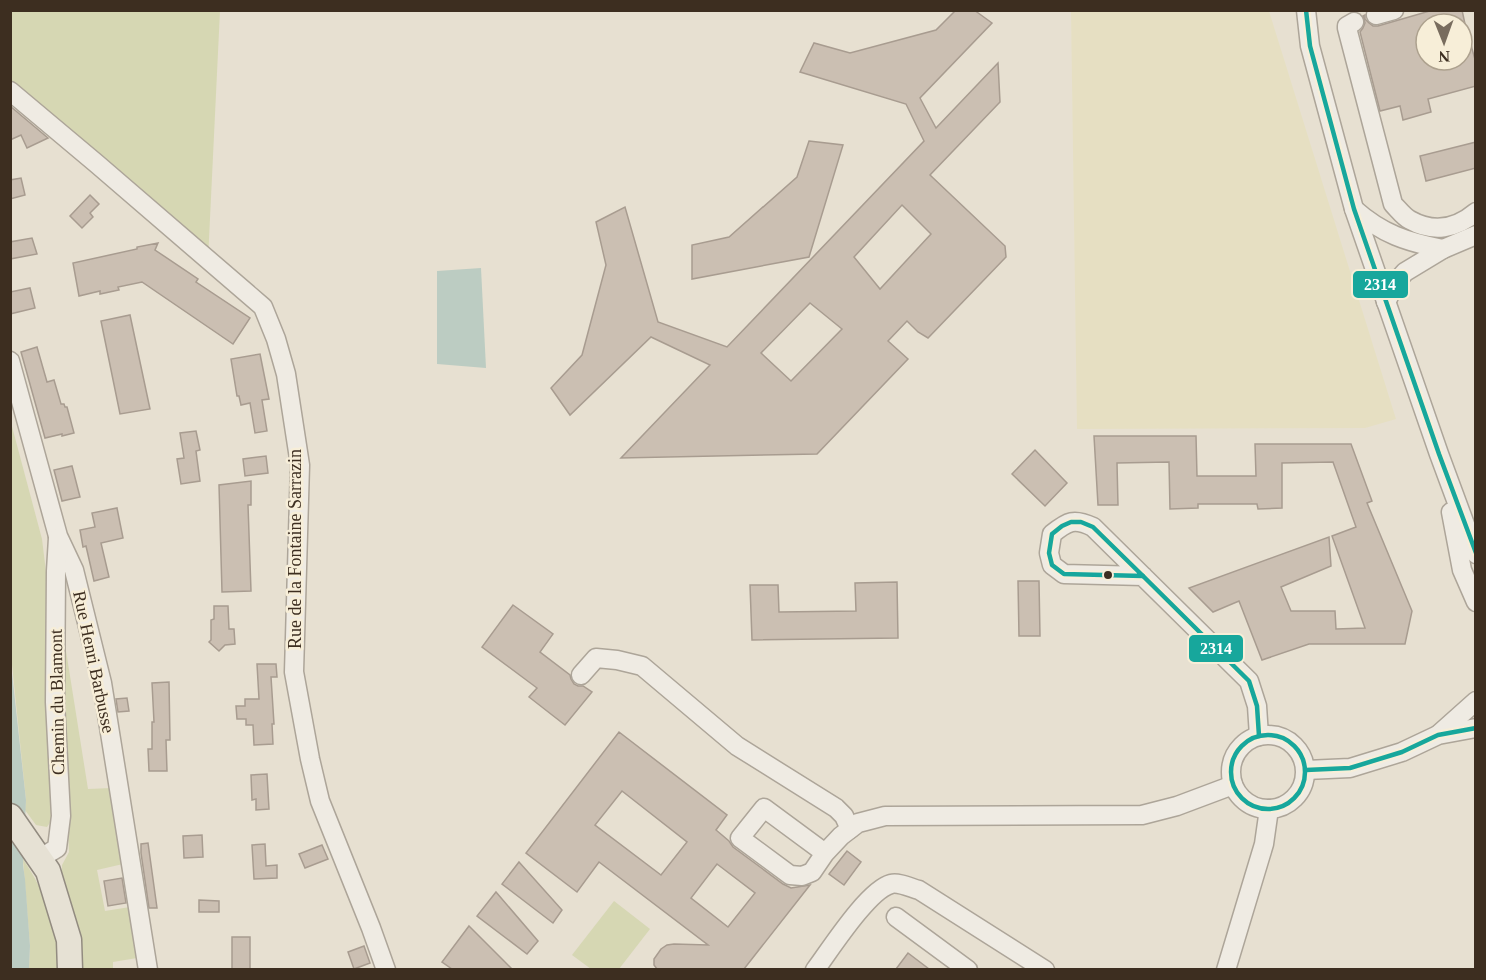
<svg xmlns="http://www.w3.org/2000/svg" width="1486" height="980" font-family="'Times New Roman',serif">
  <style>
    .farmland { fill: #e6dfc2 }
    .green { fill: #d6d7b3 }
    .water { fill: #bcccc2 }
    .building { fill: #cbbfb2; stroke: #a89c90; stroke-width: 1.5; fill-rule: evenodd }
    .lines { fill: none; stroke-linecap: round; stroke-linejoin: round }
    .minor-casing { stroke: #ada599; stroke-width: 21 }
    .major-casing { stroke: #928b80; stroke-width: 27 }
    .minor { stroke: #efebe3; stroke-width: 18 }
    .major { stroke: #e6e1d4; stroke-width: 24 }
    .bus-1-casing { stroke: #f7eed8; stroke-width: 9 }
    .bus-1 { stroke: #17a79c; stroke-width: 4.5 }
    .bus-dot { fill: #3d2e20; stroke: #f7eed8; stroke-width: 2 }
    .labels { text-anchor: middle; stroke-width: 5; stroke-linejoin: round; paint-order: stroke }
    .street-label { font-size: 18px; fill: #3d2e20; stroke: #f7eed8 }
    .line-badge { stroke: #f7eed8; stroke-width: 2 }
    .badge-label { font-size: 16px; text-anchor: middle; font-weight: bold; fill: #fff }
  </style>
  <rect width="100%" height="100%" fill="#e7e0d1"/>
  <!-- farmland -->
  <polygon class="farmland" points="1071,11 1269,11 1396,419 1365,428 1077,429"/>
  <!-- green -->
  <g class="green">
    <polygon points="10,11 220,11 208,260 11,92"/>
    <polygon points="10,419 42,539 49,597 53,818 47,827 36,825 25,810 26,800 11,655"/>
    <polygon points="60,613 88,789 111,788 123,864 97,870 105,911 130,907 137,958 113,962 113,969 79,969 62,879 62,865 69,852 68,833"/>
    <path d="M23 859C39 883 53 912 58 941 60 950 60 960 61 969H29L30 946Z"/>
    <polygon points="614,901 650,929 619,969 591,969 572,955"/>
  </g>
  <!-- water -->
  <g class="water">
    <polygon points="481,268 486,368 437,364 437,271"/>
    <polygon points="10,655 26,800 23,865 25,879 30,946 29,969 11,969"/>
  </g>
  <!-- building -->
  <g class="building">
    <path d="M956 10H974L992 23 920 98 936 128 998 63 1000 102 930 175 1005 246 1006 257 928 338 918 332 907 321 888 341 908 359 817 454 621 458 710 365 651 337 570 415 551 388 582 355 606 265 596 222 625 207 658 322 727 347 924 141 906 104 800 72 814 43 850 53 936 30ZM902 205 931 234 880 289 854 257ZM810 303 842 329 791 381 761 353Z"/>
    <polygon points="1433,10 1462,10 1465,24 1426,24 1426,60 1462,60 1462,28 1466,27 1476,63 1476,86 1428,99 1431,112 1403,120 1400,106 1380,111 1360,32 1363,28 1365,23 1363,16 1365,15 1365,19 1369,23 1373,26 1378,26"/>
    <polygon points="10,106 48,138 27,148 21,135 10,140"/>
    <polygon points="809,141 843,145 809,257 692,279 692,245 729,237 797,177"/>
    <polygon points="1476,142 1476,168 1426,181 1420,156"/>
    <polygon points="21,178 25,195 10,199 10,180"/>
    <polygon points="90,195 99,204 90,213 93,217 82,228 70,216"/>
    <polygon points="32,238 37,254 10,259 10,242"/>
    <polygon points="158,243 155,250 198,279 196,282 250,318 233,344 142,282 118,287 119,290 100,294 100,291 79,296 73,263 137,249 137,247"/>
    <polygon points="30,288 35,308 10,314 10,292"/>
    <polygon points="130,315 150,409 120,414 101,321"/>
    <polygon points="37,347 47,382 54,380 61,404 64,404 65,407 67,407 74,433 62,436 62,434 45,438 21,352"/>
    <polygon points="260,354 269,399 262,400 267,431 255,433 250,403 241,405 239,396 237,396 231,359"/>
    <polygon points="196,431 200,450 196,451 200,481 181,484 177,459 184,458 180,433"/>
    <polygon points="1094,436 1196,436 1197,476 1256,476 1255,444 1351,444 1372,501 1367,503 1412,611 1405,644 1309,644 1262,660 1239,601 1213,612 1189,588 1329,537 1331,566 1281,587 1291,611 1335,611 1336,629 1365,628 1332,536 1356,527 1333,462 1282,463 1282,508 1258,509 1257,504 1198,504 1198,508 1170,509 1169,462 1117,463 1118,505 1098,505"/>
    <polygon points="1035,450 1067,483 1045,506 1012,474"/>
    <polygon points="266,456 268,473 245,476 243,459"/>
    <polygon points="72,466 80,497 62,501 54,470"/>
    <polygon points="251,481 251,505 248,505 251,591 222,592 219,485"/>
    <polygon points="117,508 123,538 101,543 109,577 94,581 86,546 83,547 80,530 95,527 92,513"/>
    <polygon points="1018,581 1039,581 1040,636 1019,636"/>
    <polygon points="897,582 898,638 752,640 750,585 778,585 779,612 856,611 855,583"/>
    <polygon points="513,605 553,634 540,652 570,675 571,679 574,684 578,686 583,686 592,692 565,725 529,697 537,688 482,647"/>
    <polygon points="214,606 228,606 229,629 234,629 235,644 225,645 219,651 209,642 211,640 211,620 214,619"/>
    <polygon points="257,664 276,664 277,677 271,677 274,724 272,724 273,744 254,745 253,725 246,725 246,719 237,719 236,706 245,706 245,699 259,699"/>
    <polygon points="169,682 170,740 166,740 167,771 149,771 148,749 152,749 152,722 154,722 152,683"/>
    <polygon points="127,698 129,711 118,712 116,699"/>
    <path d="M619 732 727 815 716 830 729 841 733 847 783 884 791 888 810 885 744 969H657L654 965V959L661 949 667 945 674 944 708 945 599 862 577 892 526 853ZM622 791 687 842 661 875 595 825ZM717 864 755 893 728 927 691 898Z"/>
    <polygon points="267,774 269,809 256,810 256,799 252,800 251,775"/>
    <polygon points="202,835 203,857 184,858 183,836"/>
    <polygon points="148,843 157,908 149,908 141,853 141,844"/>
    <polygon points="265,844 266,866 277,865 277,878 254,879 252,845"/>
    <polygon points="322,845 328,859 305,868 299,854"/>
    <polygon points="847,851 861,862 844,885 829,874"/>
    <polygon points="519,862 562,910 553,923 502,884"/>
    <polygon points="122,878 126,903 108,906 104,881"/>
    <polygon points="496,892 538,941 527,954 477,916"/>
    <polygon points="199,900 219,901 219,912 199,912"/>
    <polygon points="469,926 512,969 452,969 442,962"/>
    <rect x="232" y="937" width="18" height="32"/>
    <polygon points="364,946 370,963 354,969 348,952"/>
    <polygon points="908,953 929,969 896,969"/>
  </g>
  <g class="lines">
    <!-- minor casing -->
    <g class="minor-casing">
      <g id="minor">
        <polyline points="1306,10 1310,46 1354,209 1439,454 1476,554"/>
        <polyline points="1376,15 1394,10"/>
        <path d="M1354 22 1347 26V28L1393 204C1398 209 1404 217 1410 220 1433 233 1456 229 1476 212"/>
        <polyline points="10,91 97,164 263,307 276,339 286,374 300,465 294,672 310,759 320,801 371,928 386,970"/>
        <path d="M1354 209C1382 234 1407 242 1443 249"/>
        <polyline points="1386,302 1397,281 1405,272 1443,249 1476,235"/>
        <polyline points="10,361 58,536 74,570 102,683 148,970"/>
        <polyline points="1451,512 1462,570 1476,602"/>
        <path d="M1143 576 1064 574 1052 565 1049 553 1052 534C1068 521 1074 518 1093 527L1249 681 1257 706 1259 736"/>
        <polyline points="581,675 596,658 617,660 642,666 737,746 836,808 844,816 850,829"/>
        <polyline points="1439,734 1476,701"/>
        <circle cx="1268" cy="772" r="37"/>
        <polyline points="1306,770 1350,768 1402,752 1438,735 1476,728"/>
        <polyline points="825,853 764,808 740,838 790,875 802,876 812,872 825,853 841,836 858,823 885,816 1142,815 1177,806 1233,785"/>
        <polyline points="39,859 57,848 61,816 55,702 56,571 58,538"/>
        <polyline points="896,917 968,970"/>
        <path d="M815 970C830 950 868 890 891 884 899 882 911 888 919 890L1045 970"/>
        <polyline points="1226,970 1264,844 1269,809"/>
      </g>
    </g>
    <!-- major casing -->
    <g class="major-casing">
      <polyline id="major" points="10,816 48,871 69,940 70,970"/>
    </g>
    <!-- minor -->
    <use href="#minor" class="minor"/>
    <!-- major -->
    <use href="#major" class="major"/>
    <!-- bus-1 casing -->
    <g class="bus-1-casing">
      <g id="bus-1">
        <polyline points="1306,10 1310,46 1354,209 1439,454 1476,553"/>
        <polygon points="1071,522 1081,522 1093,527 1143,576 1064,574 1052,565 1049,553 1052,534 1062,526"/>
        <polyline points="1143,576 1249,681 1257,706 1259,736"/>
        <circle cx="1268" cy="772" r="37"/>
        <polyline points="1306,770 1350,768 1402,752 1438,735 1476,728"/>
      </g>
    </g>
    <!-- bus-1 -->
    <use href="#bus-1" class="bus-1"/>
  </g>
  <!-- markers -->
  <circle class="bus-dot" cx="1108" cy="575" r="5"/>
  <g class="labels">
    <!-- street labels -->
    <g class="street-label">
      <text transform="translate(295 549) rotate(-90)" y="6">Rue de la Fontaine Sarrazin</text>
      <text transform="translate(94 662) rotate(78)" y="6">Rue Henri Barbusse</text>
      <text transform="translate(57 702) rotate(-91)" y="6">Chemin du Blamont</text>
    </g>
  </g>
  <g class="line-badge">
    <rect x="1352" y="270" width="57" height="29" rx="6" fill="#17a79c"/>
    <rect x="1188" y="634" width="56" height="29" rx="6" fill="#17a79c"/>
  </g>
  <g class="badge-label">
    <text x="1380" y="290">2314</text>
    <text x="1216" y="654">2314</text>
  </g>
  <!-- border -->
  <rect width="1486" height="980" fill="none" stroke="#3d2e20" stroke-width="24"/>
  <!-- north arrow -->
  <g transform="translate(1444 42) rotate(179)"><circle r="28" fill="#f7eed8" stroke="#ada18e" stroke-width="1.5"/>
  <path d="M0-4.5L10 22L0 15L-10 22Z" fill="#786c5e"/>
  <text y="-9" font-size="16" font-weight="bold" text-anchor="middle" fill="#3d2e20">N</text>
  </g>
</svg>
